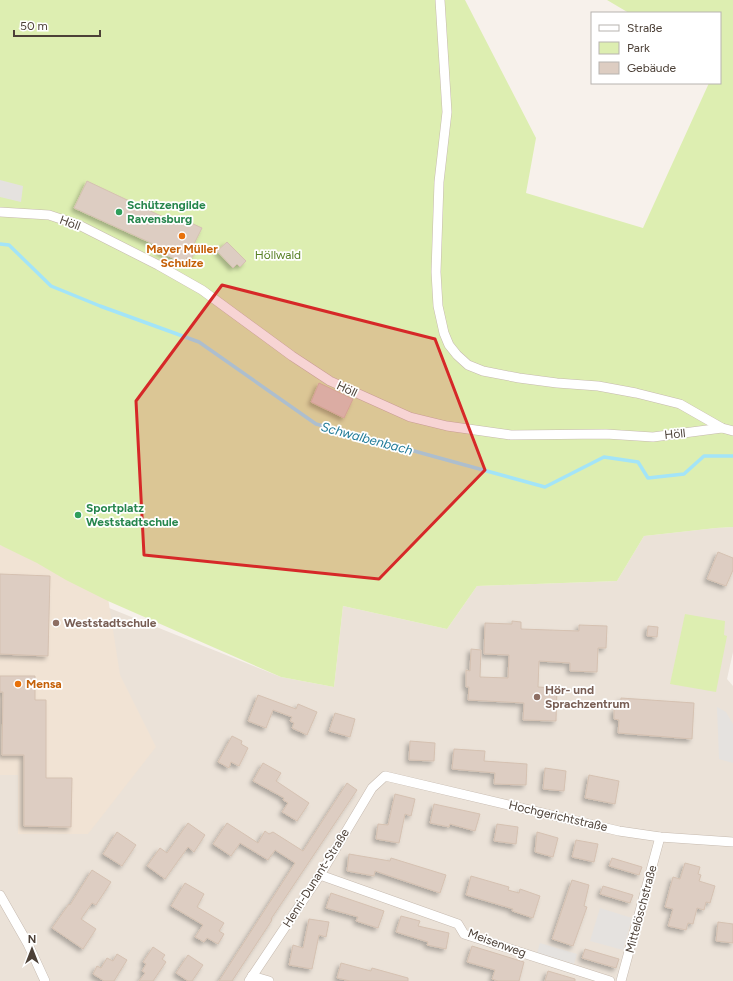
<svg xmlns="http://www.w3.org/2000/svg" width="733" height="981" font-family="Figtree,sans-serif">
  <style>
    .residential { fill: #ebe2d8 }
    .education { fill: #f1e3d4 }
    .green { fill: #ddeeb1 }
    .parking { fill: #e5e2df }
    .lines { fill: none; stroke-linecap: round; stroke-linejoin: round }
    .stream { stroke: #a3e4f8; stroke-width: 3.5 }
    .building { fill: #ddcdc2; stroke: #d5c1b1; filter: url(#shadow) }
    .minor-casing { stroke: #c6baaf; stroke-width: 10 }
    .minor { stroke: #fff; stroke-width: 9 }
    .marked { fill: #d62828; fill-opacity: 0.2; stroke: #d62828; stroke-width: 3; stroke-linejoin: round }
    .leisure-dot { fill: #2e9e5b; stroke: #fff; stroke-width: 1.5 }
    .food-dot { fill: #e8710a; stroke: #fff; stroke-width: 1.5 }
    .education-dot { fill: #8d6e63; stroke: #fff; stroke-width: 1.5 }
    .labels { text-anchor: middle; stroke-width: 3.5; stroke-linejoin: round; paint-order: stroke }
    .leisure-label { font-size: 12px; font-weight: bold; fill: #27864d; stroke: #fff; text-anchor: start }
    .street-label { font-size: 12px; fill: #4c4037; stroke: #fff }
    .food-label { font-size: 12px; font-weight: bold; fill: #c56008; stroke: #fff }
    .park-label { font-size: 12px; fill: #567f22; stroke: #fff }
    .education-label { font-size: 12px; font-weight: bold; fill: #785e54; stroke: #fff; text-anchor: start }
    .water-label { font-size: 13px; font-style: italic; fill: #1f7a97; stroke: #fff }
  </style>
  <defs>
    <filter id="shadow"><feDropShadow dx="-3" dy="3" stdDeviation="2" flood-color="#0004"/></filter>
  </defs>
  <rect width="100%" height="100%" fill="#f7f1eb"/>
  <!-- residential -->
  <polygon class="residential" points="733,527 733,652 727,679 733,686 733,981 0,981 0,549 32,577 281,677 334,687 343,606 447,629 477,586 617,581 644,536 716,528"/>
  <!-- education -->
  <polygon class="education" points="0,545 104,572 120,675 156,747 88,834 18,834 18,775 0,775"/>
  <!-- green -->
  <g class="green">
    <polygon points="0,0 465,0 536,138 526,193 643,228 709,83 720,83 720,13 629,13 607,0 733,0 733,527 716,528 644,536 617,581 477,586 447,629 343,606 334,687 281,677 108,601 66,580 37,563 0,545"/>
    <polygon points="685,614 725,621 724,635 727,636 716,692 670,684"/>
  </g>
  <!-- parking -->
  <g class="parking">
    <polygon points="0,180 23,186 21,202 0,197"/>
    <polygon points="717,707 726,712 733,724 733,763 719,759"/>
    <polygon points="600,908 632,918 623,950 590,941"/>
    <polygon points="540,943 577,954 574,964 537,953"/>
  </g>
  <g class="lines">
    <!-- stream -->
    <polyline class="stream" points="0,244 9,245 51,286 100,306 199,342 316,424 545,487 604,457 638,462 648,478 684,474 704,456 733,456"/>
  </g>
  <!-- building -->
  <g class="building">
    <polygon points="87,181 178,224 180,218 202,228 194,244 198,246 191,259 187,257 186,260 183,259 181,262 158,251 160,247 74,208"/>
    <polygon points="227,242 246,261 240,267 237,264 233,268 217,251"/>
    <polygon points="319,383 353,399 344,418 311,402"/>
    <polygon points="718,552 733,558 733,570 726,586 707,579"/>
    <polygon points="0,574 50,576 48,656 0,654"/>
    <polygon points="512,621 521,622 521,629 579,631 579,625 607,626 606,648 598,648 597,672 570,671 570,663 539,661 538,687 557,688 556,721 523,720 524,703 468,700 469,687 466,687 466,670 470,671 471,649 481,650 480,677 508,678 509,655 484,654 485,623 512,624"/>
    <polygon points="648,626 658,627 657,637 647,636"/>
    <polygon points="0,676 35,676 35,700 46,700 46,778 72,778 71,827 24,826 24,755 2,755 3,692 0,692"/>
    <polygon points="258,695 296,709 298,704 317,712 307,735 292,728 294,723 290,721 292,717 273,710 266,728 248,721"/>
    <polygon points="621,698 694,703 692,739 618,733 619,720 614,719 614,709 620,709"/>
    <polygon points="335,713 355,719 350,737 329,731"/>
    <polygon points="232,736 242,741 241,744 248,748 239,766 231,762 229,768 218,762"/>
    <polygon points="410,741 435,743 434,761 409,760"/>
    <polygon points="454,749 485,751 484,761 527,764 526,785 494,784 495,773 452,769"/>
    <polygon points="263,763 281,773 276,781 309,803 297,821 282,812 288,803 283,800 284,798 253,781"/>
    <polygon points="545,768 566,771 564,791 543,789"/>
    <polygon points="589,775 619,781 615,804 585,798"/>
    <polygon points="347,783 357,790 271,919 272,920 232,981 219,981 295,863 275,850 268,860 240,843 231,856 213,844 227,823 258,843 265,831 269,834 273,832 303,851"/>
    <polygon points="395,794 415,799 411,816 405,814 399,843 376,839 378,824 388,825"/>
    <polygon points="434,804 480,814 475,831 450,824 449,827 430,823"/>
    <polygon points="188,823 205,835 194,852 188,847 165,879 147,866 160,848 167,853"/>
    <polygon points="497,824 518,827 516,844 494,841"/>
    <polygon points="117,832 136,845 122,866 103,854"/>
    <polygon points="537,832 558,838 553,857 535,852"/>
    <polygon points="576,840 598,844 594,862 572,857"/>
    <polygon points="349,854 390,861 391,858 446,875 440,893 375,871 374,876 347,871"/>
    <polygon points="612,858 642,867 639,875 609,866"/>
    <polygon points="685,863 700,867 698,874 701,875 699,881 715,886 710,903 706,902 704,910 697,908 693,924 688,923 686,930 668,926 673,909 665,907 673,877 680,879"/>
    <polygon points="92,870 111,882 96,905 92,903 81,919 96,929 83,949 52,928 69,904 70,905"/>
    <polygon points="471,876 509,887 508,890 519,893 520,889 540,896 533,918 512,911 513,909 466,895"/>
    <polygon points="572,880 589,885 584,906 587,907 573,946 552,939"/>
    <polygon points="185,883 204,894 197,907 224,923 219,931 224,934 218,944 207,938 204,942 195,937 203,925 171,906"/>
    <polygon points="603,886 633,895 630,903 600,894"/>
    <polygon points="331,893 384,911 378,928 356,921 358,917 326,908"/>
    <polygon points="401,916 420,921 418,926 449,933 446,949 427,945 428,942 396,932"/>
    <polygon points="309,919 329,922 326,937 319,935 312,969 289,965 293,945 303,948"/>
    <polygon points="718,922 733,924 733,943 716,941"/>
    <polygon points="472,946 524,962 519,981 498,981 492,979 495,970 467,962"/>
    <polygon points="153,947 165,955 162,959 166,962 153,981 139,981 145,973 142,971 146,964 143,962"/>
    <polygon points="585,949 619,959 616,968 582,958"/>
    <polygon points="117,954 127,960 114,981 104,981 93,974 97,966 101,968 107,958 113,961"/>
    <polygon points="188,955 203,965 192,981 188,981 176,973"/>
    <polygon points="341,963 371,971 372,968 408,978 408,981 350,981 337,978"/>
    <polygon points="548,971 575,979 575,981 545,981"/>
  </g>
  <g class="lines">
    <!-- minor casing -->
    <g class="minor-casing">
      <g id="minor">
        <polyline points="440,0 447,112 439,182 436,272 438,306 444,333 449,345 457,355 468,365 483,371 519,378 557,383 598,386 636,393 680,404 722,428 733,431"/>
        <polyline points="0,212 49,215 79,225 158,265 202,290 292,356 330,381 410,417 447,426 511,435 606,434 653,437 722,428"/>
        <polyline points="320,875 458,924 464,934 610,981"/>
        <polyline points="0,895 28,944 45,981"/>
        <polyline points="252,976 269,981"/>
        <polyline points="249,981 320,875 372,788 385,776 619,831 660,837 733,842"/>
        <polyline points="621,981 660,837"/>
      </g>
    </g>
    <!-- minor -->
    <use href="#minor" class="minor"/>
  </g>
  <!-- marked area -->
  <path class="marked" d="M222 285 435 339 485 470 379 579 144 555 136 401Z"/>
  <!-- markers -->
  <g class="leisure-dot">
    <circle cx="119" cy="212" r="4"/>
    <circle cx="78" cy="515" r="4"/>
  </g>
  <g class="food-dot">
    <circle cx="182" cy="236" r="4"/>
    <circle cx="18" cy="684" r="4"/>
  </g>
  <g class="education-dot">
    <circle cx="56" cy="623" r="4"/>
    <circle cx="537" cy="697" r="4"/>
  </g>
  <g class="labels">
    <!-- leisure labels -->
    <g class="leisure-label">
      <text x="127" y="209">Schützengilde<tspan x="127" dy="14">Ravensburg</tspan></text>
      <text x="86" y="512">Sportplatz<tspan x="86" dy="14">Weststadtschule</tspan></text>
    </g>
    <!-- street labels -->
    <g class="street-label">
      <text transform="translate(70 223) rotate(20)" y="4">Höll</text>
      <text transform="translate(347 389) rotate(25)" y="4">Höll</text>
      <text transform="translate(675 434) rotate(-6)" y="4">Höll</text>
      <text transform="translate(558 816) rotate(13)" y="4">Hochgerichtstraße</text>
      <text transform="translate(316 878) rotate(-58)" y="4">Henri-Dunant-Straße</text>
      <text transform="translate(641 909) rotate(-75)" y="4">Mittelöschstraße</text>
      <text transform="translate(497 943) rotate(20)" y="4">Meisenweg</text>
    </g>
    <!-- food labels -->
    <g class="food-label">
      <text x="182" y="253">Mayer Müller<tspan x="182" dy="14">Schulze</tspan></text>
      <text x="26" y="688" text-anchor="start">Mensa</text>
    </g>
    <!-- park labels -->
    <g class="park-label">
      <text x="278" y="259">Höllwald</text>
    </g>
    <!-- education labels -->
    <g class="education-label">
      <text x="64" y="627">Weststadtschule</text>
      <text x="545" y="694">Hör- und<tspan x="545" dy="14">Sprachzentrum</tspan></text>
    </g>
    <!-- water labels -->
    <g class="water-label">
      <text transform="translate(367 438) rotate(15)" y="5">Schwalbenbach</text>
    </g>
  </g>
  <!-- legend -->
  <rect x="591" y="12" width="130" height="72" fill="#ffffff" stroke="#b7b3af"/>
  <rect x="599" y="25" width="20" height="6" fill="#ffffff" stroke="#b7b3af"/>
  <text x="627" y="32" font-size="12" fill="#4c4037">Straße</text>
  <rect x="599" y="42" width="20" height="12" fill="#ddeeb1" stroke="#b7b3af"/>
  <text x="627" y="52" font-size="12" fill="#4c4037">Park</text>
  <rect x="599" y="62" width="20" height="12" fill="#ddcdc2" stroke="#b7b3af"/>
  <text x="627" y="72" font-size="12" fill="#4c4037">Gebäude</text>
  <!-- north arrow -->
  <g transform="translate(32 949)" stroke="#ffffff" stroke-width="3" paint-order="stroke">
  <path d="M0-3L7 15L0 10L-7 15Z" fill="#4c4037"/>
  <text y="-6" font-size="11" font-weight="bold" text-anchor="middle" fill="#4c4037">N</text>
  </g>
  <!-- scale -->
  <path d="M14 30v6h86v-6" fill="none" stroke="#4c4037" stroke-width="2"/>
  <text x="20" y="30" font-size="12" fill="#4c4037" stroke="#ffffff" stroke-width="3" paint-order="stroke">50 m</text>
</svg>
